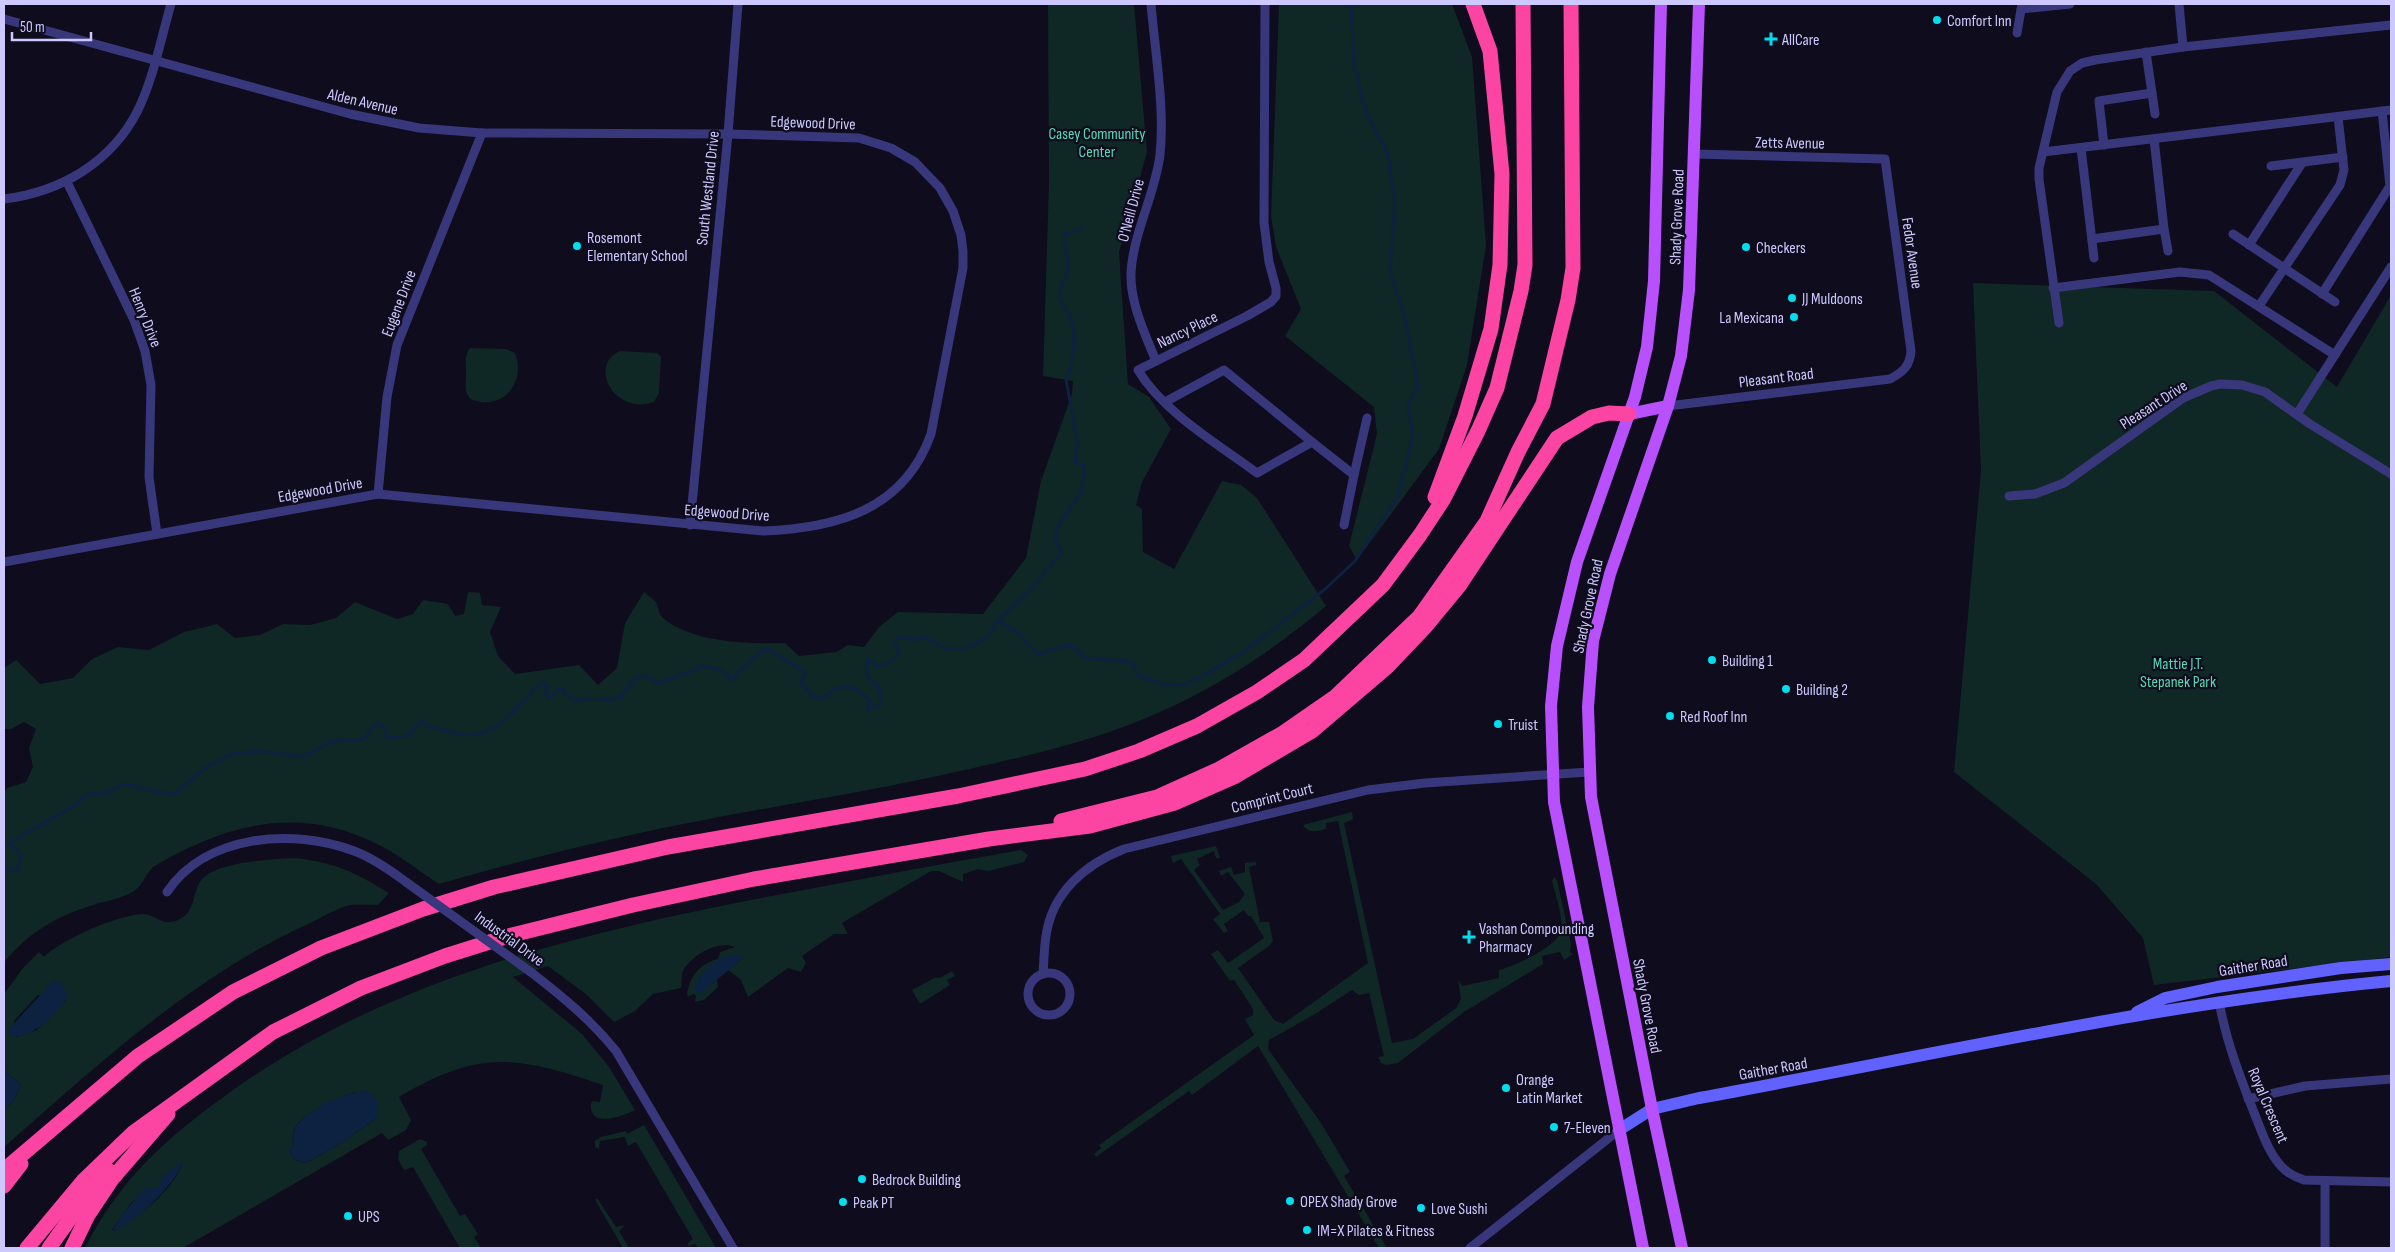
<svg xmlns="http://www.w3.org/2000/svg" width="2395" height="1252" font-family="'Sofia Sans Condensed',sans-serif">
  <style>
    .green { fill: #0f2725; fill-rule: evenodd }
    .water { fill: #0c2240 }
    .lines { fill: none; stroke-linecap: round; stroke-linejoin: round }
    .stream { stroke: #0c2240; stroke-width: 3 }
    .minor { stroke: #38377b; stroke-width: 9 }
    .secondary { stroke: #6161fd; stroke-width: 12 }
    .primary { stroke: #b851fd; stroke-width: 12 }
    .motorway { stroke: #fc45a2; stroke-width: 15 }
    .minor-bridge { stroke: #38377b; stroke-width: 9 }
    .poi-dot { fill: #03deef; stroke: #0e0c1d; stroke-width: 2 }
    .labels { text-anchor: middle; stroke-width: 4.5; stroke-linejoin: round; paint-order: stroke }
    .poi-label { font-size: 16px; fill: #cdc8fe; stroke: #0e0c1d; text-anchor: start }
    .street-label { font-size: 16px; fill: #cdc8fe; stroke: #0e0c1d }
    .park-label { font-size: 16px; fill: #56dcb7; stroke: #0e0c1d }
  </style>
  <rect width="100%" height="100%" fill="#0e0c1d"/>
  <!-- green -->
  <g class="green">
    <path d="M1048 4H1134L1147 152 1119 252 1128 384 1149 397 1171 429 1142 482 1136 505 1142 509 1143 552 1174 569 1222 481 1241 485 1257 498 1326 606C1272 651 1224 683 1160 712 1087 745 1005 761 928 778 829 799 729 813 631 835 566 849 502 866 439 884 420 872 401 856 381 846 300 804 228 823 153 867 146 874 142 886 134 891 123 898 106 901 93 905 57 916 27 933 4 963V793L7 788 26 782 33 767 29 748 36 729 24 722 11 729H4V668L16 660 40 684 73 678 92 659 118 647 149 650 184 632 217 624 235 638 260 635 283 624 310 625 336 618 355 602 397 619 413 614 423 600 448 604 455 616 464 614 468 592 480 593 482 605 501 607 490 632 498 656 515 674 579 665 598 685 617 668 625 623 644 592C647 595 653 598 656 602 659 608 658 615 664 619 695 643 748 644 785 643L799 656 836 652 848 645 864 647 879 627 898 612 983 614 1026 558 1041 481 1072 394 1073 381 1043 376 1049 183Z"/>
    <polygon points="1279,4 1452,4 1472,57 1486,245 1467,365 1439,449 1357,560 1349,546 1377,434 1374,407 1285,336 1301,309 1276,247 1271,216"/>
    <polygon points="1973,283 2214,291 2337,387 2391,295 2391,957 2154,985 2143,938 2096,884 1954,772 1981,470"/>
    <path d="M470 348 506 349 515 353C525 379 508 406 480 402 476 401 471 400 469 397 464 391 466 381 466 374 466 365 464 355 470 348Z"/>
    <path d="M620 351 657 353 661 357 659 393 654 402C615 416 587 365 620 351Z"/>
    <path d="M1352 812 1353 819 1344 823 1392 1043 1413 1039 1456 1008 1461 999 1458 979 1462 986 1499 978V970C1514 966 1557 947 1561 931 1564 920 1555 893 1552 881L1554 877 1557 880 1571 944 1570 952 1573 954 1564 960 1560 952 1542 956 1543 964 1464 1012 1398 1063 1386 1065 1381 1063 1378 1057 1384 1056 1369 993 1359 995 1352 990 1315 1014 1269 1040 1268 1049 1321 1123 1350 1172 1344 1176 1387 1248H1379L1258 1046 1192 1095 1189 1091 1096 1157 1094 1154 1101 1148 1099 1145 1254 1035 1245 1019 1253 1015V1009L1234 980 1230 981 1211 954 1218 950 1228 963 1264 938 1251 916H1248L1244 910 1224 924 1228 931 1224 933 1213 919 1220 914 1181 859 1173 863 1171 856 1216 846 1220 858H1216L1214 851 1197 859 1200 865 1194 870 1223 910 1239 902 1245 894 1228 872 1221 876 1219 871 1231 867 1234 875 1245 872V863L1256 862V865L1249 867 1260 922H1269L1273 941 1269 946 1238 968 1274 1020 1283 1024 1368 963 1338 821 1326 823V829C1317 831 1309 834 1303 825Z"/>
    <path d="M1021 850 1028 855 1024 862 988 871 978 869 963 874V882L939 871H931L842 923 848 934H834L802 956 806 963 801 972 788 968 748 997 741 980 728 970 742 959C722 961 713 960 700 977L712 984 717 979 718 987 704 1000 695 1002 696 996 694 994 689 996 687 995C689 977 700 963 718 959L720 952 735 947C718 940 694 954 684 969 681 973 682 983 681 988L653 994 635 1011 614 1022 587 995 548 966 513 977 582 1034 609 1067 635 1110C623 1116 588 1130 591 1103L593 1101 600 1102 603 1085C517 1056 480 1049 399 1097L411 1120 406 1130 388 1140 382 1133 183 1248H85C118 1182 163 1141 222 1098 382 980 575 934 766 897 851 881 936 865 1021 850ZM355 1092 378 1117 340 1144 306 1163 295 1160 289 1150 294 1145C284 1116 336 1100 355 1092ZM182 1165C170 1193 139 1216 114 1231L112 1230 131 1203 151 1187H158Z"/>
    <path d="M294 858C334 862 355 872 389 893L378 905C369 905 360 904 351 905 337 907 320 919 306 925 192 977 98 1065 4 1147V1110L14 1100 21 1085 4 1070V994L23 968 39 952 44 957C62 939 116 916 141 914 155 913 161 927 178 920 197 912 191 892 202 879 217 862 273 859 294 858ZM38 995 66 1000 37 1030 16 1037 14 1021Z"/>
    <polygon points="952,971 955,976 947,980 950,985 920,1004 912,990 934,978 942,977"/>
    <polygon points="644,1125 716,1248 698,1248 695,1244 688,1246 688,1243 693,1239 636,1142 628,1146 625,1137 600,1141 599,1149 595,1147 595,1141 601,1137 626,1131 627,1134"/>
    <polygon points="420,1139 427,1142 427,1145 421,1149 460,1216 465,1214 478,1234 474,1237 481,1248 460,1248 413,1167 404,1170 398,1159 399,1151"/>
    <polygon points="597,1198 616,1227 625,1225 619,1231 629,1248 623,1248 595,1200"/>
  </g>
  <!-- water -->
  <g class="water">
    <path d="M738 954 743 955 742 959 701 993 698 994 695 989C700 968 718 957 738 954Z"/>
    <path d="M54 980 59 981 68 994C64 1010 27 1044 9 1035L8 1030Z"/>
    <polygon points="4,1070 21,1085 14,1100 4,1110"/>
    <path d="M363 1091C380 1094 377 1105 378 1117L340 1144 306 1163 295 1160 289 1150 294 1145C284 1116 342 1094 363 1091Z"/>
    <path d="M179 1163 182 1164C177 1182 130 1229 112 1231L122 1215 143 1190 147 1187H158L163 1176Z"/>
  </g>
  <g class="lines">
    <!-- stream -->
    <g class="stream">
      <polyline points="998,620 1018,633 1038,654 1070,645 1086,658 1132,662 1138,676 1164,684 1184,685 1208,673 1246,650 1324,590 1355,561 1397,498 1413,437 1408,406 1418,386 1406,322 1390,270 1395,201 1387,151 1366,113 1354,64 1351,4"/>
      <path d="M4 872 18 869 22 856 9 843 74 806 88 794 106 793 124 784 173 795 208 766 232 754 259 751 304 757 330 742 342 740H363L376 723 383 727 388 738 408 736 420 722C491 751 495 727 542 683L548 685 545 692 549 699 560 688 575 701C593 695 603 702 620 698L635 678 648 676 657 684 703 666 721 670 733 680 738 672 766 648 806 673 800 682 814 697 824 698C840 680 855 686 870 700L867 709 881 705 879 687C868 680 865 673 868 659L879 667 894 659 900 653 894 642 900 636 914 640 924 637 947 649 966 648 980 642 992 631 998 620 1028 592 1062 552 1055 542 1057 527 1081 492 1085 466 1075 462 1078 444 1066 380C1073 365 1076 338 1072 322 1071 314 1062 307 1060 298 1058 288 1067 278 1068 268 1069 255 1062 245 1065 234L1073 232 1082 227"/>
    </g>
    <!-- minor -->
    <g class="minor">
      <path d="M1151 4C1155 52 1165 107 1160 155 1155 195 1133 233 1131 273 1130 303 1145 334 1156 361"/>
      <polyline points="2179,4 2183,47 2391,25"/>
      <polyline points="2021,9 2070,4"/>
      <path d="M4 19 350 114 419 128 482 133 728 134 859 138 891 148 915 162 940 188 953 211 961 235 963 251V268L931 434C904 510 837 528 763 531L378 494 4 562"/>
      <polyline points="2017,33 2022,4"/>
      <polyline points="2146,52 2155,114"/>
      <polyline points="2104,145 2099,101 2152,93"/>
      <polyline points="2081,148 2094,258"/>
      <polyline points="2043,152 2391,110"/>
      <polyline points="2271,166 2343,157"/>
      <polyline points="67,182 134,320 145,351 151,385 149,477 157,534"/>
      <path d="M4 199C61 192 112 162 138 110 154 77 161 38 171 4"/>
      <polyline points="2164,229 2168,251"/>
      <polyline points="2233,234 2335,302"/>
      <polyline points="2092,239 2164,229 2154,139"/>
      <polyline points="2249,245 2302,163"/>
      <polyline points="2053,288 2180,272 2209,275 2335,355"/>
      <polyline points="2322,294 2390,186 2382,111"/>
      <polyline points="2259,306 2340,185 2344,170 2338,117"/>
      <polyline points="2059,323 2039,179 2039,168 2057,92 2070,71 2082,63 2095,60 2183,47"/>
      <path d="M1165 402 1224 370 1312 442 1257 473C1218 444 1163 412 1138 370L1247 316 1271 302 1276 296V288L1269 262 1264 223 1265 4"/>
      <path d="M1668 406 1890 379C1903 372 1910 366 1911 351L1885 159 1695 154"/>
      <polyline points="2297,414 2391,267"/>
      <polyline points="1312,442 1354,475 1344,525"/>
      <polyline points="1354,475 1367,418"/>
      <polyline points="378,494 387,397 397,345 482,133"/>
      <polyline points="2009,496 2035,494 2064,483 2183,398 2211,386 2220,384 2242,385 2265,392 2310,424 2391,474"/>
      <polyline points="690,525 728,134 738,4"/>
      <path d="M167 892C206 834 293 828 354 851 373 858 390 870 406 882"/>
      <path d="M532 973C563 997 591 1020 616 1051L733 1248"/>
      <circle cx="1049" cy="994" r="21"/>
      <path d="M1043 974C1044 961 1044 948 1046 936 1052 892 1086 864 1124 849L1368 790 1425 783 1589 772"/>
      <path d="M2219 1001C2226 1041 2240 1077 2255 1115 2262 1132 2268 1152 2281 1166 2287 1173 2295 1177 2304 1180L2391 1182"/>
      <polyline points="2248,1099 2305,1086 2391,1079"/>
      <polyline points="2325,1182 2325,1248"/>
      <polyline points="1470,1248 1619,1130"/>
    </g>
    <!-- secondary -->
    <g class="secondary">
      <polyline points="2137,1012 2165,998 2217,987 2341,968 2391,964"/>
      <path d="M1619 1130 1652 1109 1699 1098C1929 1056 2158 1003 2391 981"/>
    </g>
    <!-- primary -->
    <g class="primary">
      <polyline points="1629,414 1668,406"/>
      <polyline points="1643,1248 1554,802 1551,706 1557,646 1577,562 1635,397 1647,347 1654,281 1661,4"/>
      <polyline points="1682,1248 1652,1109 1591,797 1588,707 1593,641 1610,574 1668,406 1681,356 1689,290 1699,4"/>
    </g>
    <!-- motorway -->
    <g class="motorway">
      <polyline points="1435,497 1465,416 1491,329 1500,265 1502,174 1490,51 1473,4"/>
      <polyline points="1061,821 1157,797 1219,769 1283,733 1335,697 1419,617 1487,521 1518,452 1543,404 1568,300 1573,268 1571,4"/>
      <polyline points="4,1170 138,1056 233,992 321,948 423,909 494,887 668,847 958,796 1085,769 1139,751 1197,726 1257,692 1304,660 1383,585 1420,535 1443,500 1478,431 1497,388 1521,291 1525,265 1523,4"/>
      <polyline points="4,1186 21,1164"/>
      <polyline points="27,1248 83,1181 134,1132 273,1032 361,988 445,956 512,935 633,905 754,879 989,839 1090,826 1175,803 1234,777 1312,731 1387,667 1426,626 1459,586 1557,438 1592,417 1609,413 1629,414"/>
      <polyline points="49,1248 94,1185 108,1170"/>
      <polyline points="72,1248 88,1215 112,1179 168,1114"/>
    </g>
    <!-- minor-bridge -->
    <polyline class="minor-bridge" points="406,882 532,973"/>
  </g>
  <!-- markers -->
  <g class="poi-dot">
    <circle cx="1937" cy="20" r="5"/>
    <path d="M1768.5 31.5h5v5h5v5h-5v5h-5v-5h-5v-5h5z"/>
    <circle cx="577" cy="246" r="5"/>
    <circle cx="1746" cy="247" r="5"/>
    <circle cx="1792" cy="298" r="5"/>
    <circle cx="1794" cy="317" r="5"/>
    <circle cx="1712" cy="660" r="5"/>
    <circle cx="1786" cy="689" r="5"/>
    <circle cx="1670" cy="716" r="5"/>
    <circle cx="1498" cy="724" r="5"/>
    <path d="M1466.5 929.5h5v5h5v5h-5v5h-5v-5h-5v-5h5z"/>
    <circle cx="1506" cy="1088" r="5"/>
    <circle cx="1554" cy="1127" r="5"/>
    <circle cx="862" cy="1179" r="5"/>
    <circle cx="1290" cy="1201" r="5"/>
    <circle cx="843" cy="1202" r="5"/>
    <circle cx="1421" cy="1208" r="5"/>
    <circle cx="348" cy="1216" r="5"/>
    <circle cx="1307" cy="1230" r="5"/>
  </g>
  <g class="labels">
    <!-- poi labels -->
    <g class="poi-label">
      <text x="1947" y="26">Comfort Inn</text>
      <text x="1782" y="45">AllCare</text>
      <text x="587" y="243">Rosemont<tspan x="587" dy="18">Elementary School</tspan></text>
      <text x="1756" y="253">Checkers</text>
      <text x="1802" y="304">JJ Muldoons</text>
      <text x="1784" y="323" text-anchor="end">La Mexicana</text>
      <text x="1722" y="666">Building 1</text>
      <text x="1796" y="695">Building 2</text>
      <text x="1680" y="722">Red Roof Inn</text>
      <text x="1508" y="730">Truist</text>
      <text x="1479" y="934">Vashan Compounding<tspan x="1479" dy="18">Pharmacy</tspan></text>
      <text x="1516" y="1085">Orange<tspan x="1516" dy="18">Latin Market</tspan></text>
      <text x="1564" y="1133">7-Eleven</text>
      <text x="872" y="1185">Bedrock Building</text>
      <text x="1300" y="1207">OPEX Shady Grove</text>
      <text x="853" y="1208">Peak PT</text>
      <text x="1431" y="1214">Love Sushi</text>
      <text x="358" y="1222">UPS</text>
      <text x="1317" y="1236">IM=X Pilates &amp; Fitness</text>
    </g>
    <!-- street labels -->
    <g class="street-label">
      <text transform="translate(363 101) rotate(13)" y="6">Alden Avenue</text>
      <text transform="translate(813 122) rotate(2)" y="6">Edgewood Drive</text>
      <text transform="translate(1790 142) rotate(1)" y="6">Zetts Avenue</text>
      <text transform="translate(707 188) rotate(-84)" y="6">South Westland Drive</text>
      <text transform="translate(1130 210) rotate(-75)" y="6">O'Neill Drive</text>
      <text transform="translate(1676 217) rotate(-88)" y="6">Shady Grove Road</text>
      <text transform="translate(1913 253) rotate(82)" y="6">Fedor Avenue</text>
      <text transform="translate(398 303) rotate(-69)" y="6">Eugene Drive</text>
      <text transform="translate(146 317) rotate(68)" y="6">Henry Drive</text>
      <text transform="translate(1187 329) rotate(-26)" y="6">Nancy Place</text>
      <text transform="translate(1776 377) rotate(-7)" y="6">Pleasant Road</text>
      <text transform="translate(2153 404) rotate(-33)" y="6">Pleasant Drive</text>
      <text transform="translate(320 489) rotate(-10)" y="6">Edgewood Drive</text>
      <text transform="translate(727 512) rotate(4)" y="6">Edgewood Drive</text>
      <text transform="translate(1587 606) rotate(-78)" y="6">Shady Grove Road</text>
      <text transform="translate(1272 797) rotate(-14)" y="6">Comprint Court</text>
      <text transform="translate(510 938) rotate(36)" y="6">Industrial Drive</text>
      <text transform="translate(2253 965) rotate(-9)" y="6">Gaither Road</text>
      <text transform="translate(1648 1006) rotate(79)" y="6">Shady Grove Road</text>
      <text transform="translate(1773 1068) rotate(-10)" y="6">Gaither Road</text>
      <text transform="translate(2269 1105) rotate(67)" y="6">Royal Crescent</text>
    </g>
    <!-- park labels -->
    <g class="park-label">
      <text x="1097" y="139">Casey Community<tspan x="1097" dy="18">Center</tspan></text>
      <text x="2178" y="669">Mattie J.T.<tspan x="2178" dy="18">Stepanek Park</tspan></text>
    </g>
  </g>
  <!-- border -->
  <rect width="2395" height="1252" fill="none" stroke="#cdc8fe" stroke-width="10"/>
  <!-- scale -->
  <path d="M12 32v8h79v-8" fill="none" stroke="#cdc8fe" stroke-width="2.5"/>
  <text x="20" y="32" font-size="15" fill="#cdc8fe" stroke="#0e0c1d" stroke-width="4" paint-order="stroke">50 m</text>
</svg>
